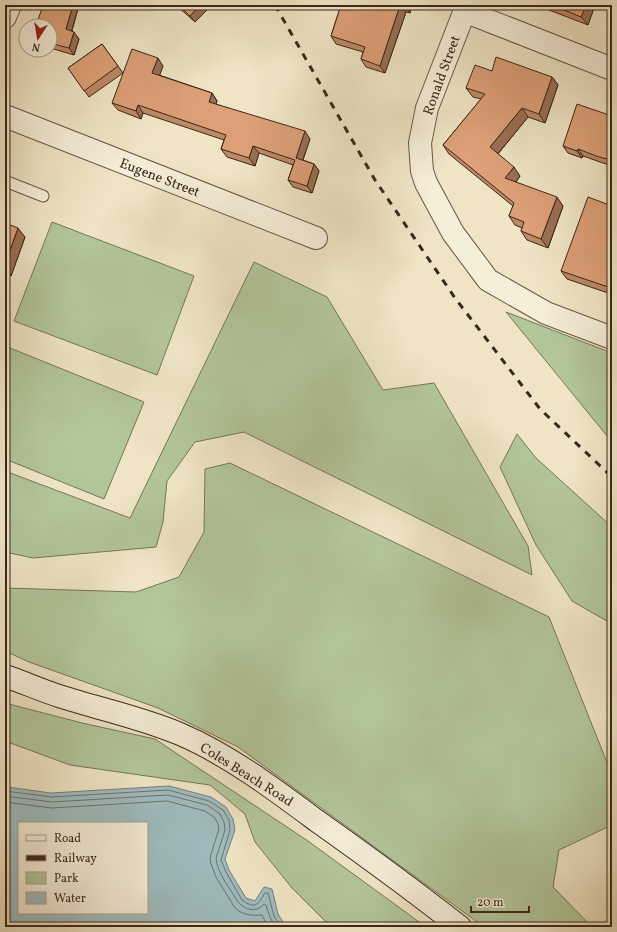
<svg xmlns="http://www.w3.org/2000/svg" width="617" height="932" font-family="Vollkorn,serif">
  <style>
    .green { fill: #b2c69a; stroke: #76765a }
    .water { fill: #9fbcc0; stroke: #77807e; fill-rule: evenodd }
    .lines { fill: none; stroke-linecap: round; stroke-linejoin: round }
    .shore { stroke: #6d726d; stroke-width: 1 }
    .lane-casing { stroke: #685645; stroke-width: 13 }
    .street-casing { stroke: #685645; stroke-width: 24 }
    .secondary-casing { stroke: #3b271a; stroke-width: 24 }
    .lane { stroke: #f5eed9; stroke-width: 11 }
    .street { stroke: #f5eed9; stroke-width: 22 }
    .secondary { stroke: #f5eed9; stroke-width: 22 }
    .rail { stroke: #3b271a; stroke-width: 3; stroke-dasharray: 7 7; stroke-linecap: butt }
    .wall { fill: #bd8966; stroke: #3b271a }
    .shaded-wall { fill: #9a6f53; stroke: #3b271a }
    .building { fill: #dc9f77; stroke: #3b271a }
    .labels { text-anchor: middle; stroke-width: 4; stroke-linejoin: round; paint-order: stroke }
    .street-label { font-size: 14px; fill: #3b271a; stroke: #f5eed9 }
  </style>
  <rect width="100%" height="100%" fill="#efe5c5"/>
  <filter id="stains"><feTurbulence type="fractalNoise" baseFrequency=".005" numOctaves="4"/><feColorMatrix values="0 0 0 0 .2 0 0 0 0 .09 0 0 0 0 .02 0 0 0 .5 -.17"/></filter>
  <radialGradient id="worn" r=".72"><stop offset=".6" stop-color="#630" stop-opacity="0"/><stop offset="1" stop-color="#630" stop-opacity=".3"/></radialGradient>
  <!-- green -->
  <g class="green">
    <polygon points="52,222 194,276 157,375 14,321"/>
    <polygon points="254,262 327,297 383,390 434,383 528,546 532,575 244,432 195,442 167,481 163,522 156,547 33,558 5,552 5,471 130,518"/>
    <polygon points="506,312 612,353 612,442"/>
    <polygon points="5,346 144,402 104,499 5,459"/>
    <polygon points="517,434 536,458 612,527 612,624 572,601 536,545 500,467"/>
    <polygon points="230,463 549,617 612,775 612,825 559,850 553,887 592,927 484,927 238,747 158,708 29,662 5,651 5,588 136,592 179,577 204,532 205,469"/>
    <polygon points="5,703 82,723 155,739 308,841 426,927 337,927 325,921 292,888 255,842 245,814 210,785 70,765 5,741"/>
  </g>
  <!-- water -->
  <path class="water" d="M5 786 7 787 51 793 169 786 211 797 226 807 233 819 235 830 225 859 229 870 246 898 255 901 264 887 272 889 278 914 286 927H5ZM19 823H147V913H19Z"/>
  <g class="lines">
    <!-- shore -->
    <g class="shore">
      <path d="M5 791 52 797 168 790 209 801 223 810 229 820 230 830 221 860 226 872 242 900C256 910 258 904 265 893H268L274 916 281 927"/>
      <path d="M5 796 52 802 168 795 207 805 220 814 224 822 225 830 216 858C217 873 231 890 238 902 245 910 257 913 264 904L266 905 270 917 275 927"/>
      <path d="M5 802 52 808 167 801 205 811 215 818 218 824 219 829 211 854 210 859 211 864 216 877 235 908C243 915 252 916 262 915L268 927"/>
    </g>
    <!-- lane casing -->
    <g class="lane-casing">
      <polyline id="lane" points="5,181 43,196"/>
    </g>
    <!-- street casing -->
    <g class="street-casing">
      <g id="street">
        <polyline points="467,5 427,108 420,143 422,171 426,183 453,233 488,280 546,313 612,338"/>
        <polyline points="464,11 612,69"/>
        <polyline points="5,17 10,5"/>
        <polyline points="5,116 316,238"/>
      </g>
    </g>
    <!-- secondary casing -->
    <g class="secondary-casing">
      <path id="secondary" d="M5 676C23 682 40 690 59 696 99 709 140 717 180 734 229 755 274 789 317 821 365 855 413 890 460 927"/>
    </g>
    <!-- lane -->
    <use href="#lane" class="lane"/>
    <!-- street -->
    <use href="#street" class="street"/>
    <!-- secondary -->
    <use href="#secondary" class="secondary"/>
    <!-- rail -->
    <polyline class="rail" points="275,5 375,180 455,298 540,409 612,477"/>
  </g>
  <!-- wall -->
  <g class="wall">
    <polygon points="43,5 79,5 72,31 79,39 74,55 50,48 50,26"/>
    <polygon points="176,5 203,5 207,10 195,22"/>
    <polygon points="341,5 412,5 410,13 406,12 385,73 366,67 361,59 363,52 336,44 331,36"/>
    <polygon points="536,5 595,5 588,25"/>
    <polygon points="102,44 123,73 89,97 68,68"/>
    <polygon points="163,66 159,75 212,93 217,101 216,104 310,139 303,160 314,164 319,171 312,193 293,187 288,180 293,165 259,153 255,166 227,157 221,149 224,140 143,113 141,119 118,110 112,103"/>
    <polygon points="492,71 552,77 558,85 545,123 528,117 498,154 520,176 516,182 563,206 548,248 527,240 521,231 522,228 515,225 509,216 513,206 449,154 443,145 481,99 473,97 466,88"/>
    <polygon points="612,116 612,166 603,163 583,156 582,158 568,153 563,146"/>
    <polygon points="612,206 612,296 611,294 567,279 561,271"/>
    <polygon points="5,223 25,237 11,276 5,274"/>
  </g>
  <!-- shaded-wall -->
  <g class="shaded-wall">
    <polygon points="73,5 79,5 70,36 66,29"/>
    <polygon points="200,5 203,5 207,10 195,22 190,16"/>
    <polygon points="400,5 406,12 385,73 380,66"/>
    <polygon points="404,5 412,5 410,13 404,6"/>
    <polygon points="586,5 595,5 588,25 581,17"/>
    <polygon points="74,32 79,39 74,55 69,48"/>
    <polygon points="158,58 163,66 158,80 152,73"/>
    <polygon points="552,77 558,85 545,123 539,114"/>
    <polygon points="212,93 217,101 214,109 209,102"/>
    <polygon points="138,105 143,113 141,119 136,111"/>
    <polygon points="522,108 528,117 496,156 490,147"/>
    <polygon points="612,116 612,135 607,128"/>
    <polygon points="305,131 310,139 301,165 296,158"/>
    <polygon points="253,146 259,153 255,166 249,158"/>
    <polygon points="578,149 583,156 582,158 577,151"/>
    <polygon points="314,164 319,171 312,193 307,186"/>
    <polygon points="514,167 520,176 512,187 505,178"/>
    <polygon points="557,197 563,206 548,248 541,239"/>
    <polygon points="18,228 25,237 11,276 5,268 5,264"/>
  </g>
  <!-- building -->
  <g class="building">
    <polygon points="43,5 73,5 66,29 74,32 69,48 50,43 50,26 36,26"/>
    <polygon points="178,5 200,5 190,16"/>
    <polygon points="341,5 400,5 380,66 361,59 365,47 331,36"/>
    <polygon points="552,5 586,5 581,17"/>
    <polygon points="612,7 612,15 608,13"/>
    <polygon points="102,44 118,66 84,91 68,68"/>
    <polygon points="132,49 158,58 152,73 212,93 209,102 305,131 296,158 314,164 307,186 288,180 295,160 253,146 249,158 221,149 226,135 138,105 136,111 112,103"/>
    <polygon points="496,57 552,77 539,114 522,108 490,147 514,167 505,178 557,197 541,239 521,231 524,222 509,216 514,203 443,145 485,94 466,88 475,65 492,71"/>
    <polygon points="577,104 612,116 607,128 612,130 612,160 599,157 578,149 577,151 563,146"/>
    <polygon points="588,197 612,206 612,293 610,293 611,288 561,271"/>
    <polygon points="5,223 18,228 5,264"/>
  </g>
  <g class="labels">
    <!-- street labels -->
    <g class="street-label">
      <text transform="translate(441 75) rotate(-70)" y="5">Ronald Street</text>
      <text transform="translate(160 177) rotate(21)" y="5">Eugene Street</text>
      <text transform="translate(247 774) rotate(32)" y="5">Coles Beach Road</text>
    </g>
  </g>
  <!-- margin -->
  <rect width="617" height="932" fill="none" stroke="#efe5c5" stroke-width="20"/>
  <rect x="6" y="6" width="605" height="920" fill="none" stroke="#3b271a" stroke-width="2"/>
  <rect x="10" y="10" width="597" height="912" fill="none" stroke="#3b271a"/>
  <!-- legend -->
  <rect x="18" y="822" width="130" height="92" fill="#f5eed9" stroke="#ab9e8d"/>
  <rect x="26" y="835" width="20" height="6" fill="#f5eed9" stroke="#ab9e8d"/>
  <text x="54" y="842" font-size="12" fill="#3b271a">Road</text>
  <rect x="26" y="855" width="20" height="6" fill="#3b271a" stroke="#ab9e8d"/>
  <text x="54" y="862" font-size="12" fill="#3b271a">Railway</text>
  <rect x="26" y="872" width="20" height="12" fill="#b2c69a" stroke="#ab9e8d"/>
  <text x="54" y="882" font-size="12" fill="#3b271a">Park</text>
  <rect x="26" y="892" width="20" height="12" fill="#9fbcc0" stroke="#ab9e8d"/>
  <text x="54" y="902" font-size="12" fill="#3b271a">Water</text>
  <!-- north arrow -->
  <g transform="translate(38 38) rotate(192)"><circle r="19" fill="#f5eed9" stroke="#ab9e8d"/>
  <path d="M0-3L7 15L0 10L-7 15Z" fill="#8f2418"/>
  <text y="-6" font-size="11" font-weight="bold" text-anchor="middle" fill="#3b271a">N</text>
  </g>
  <!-- scale -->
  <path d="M471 906v6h58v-6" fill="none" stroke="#3b271a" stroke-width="2"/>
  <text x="477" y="906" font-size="12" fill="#3b271a" stroke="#f5eed9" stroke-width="3" paint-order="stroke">20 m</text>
  <rect width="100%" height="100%" filter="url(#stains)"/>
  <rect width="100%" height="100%" fill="url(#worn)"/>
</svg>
